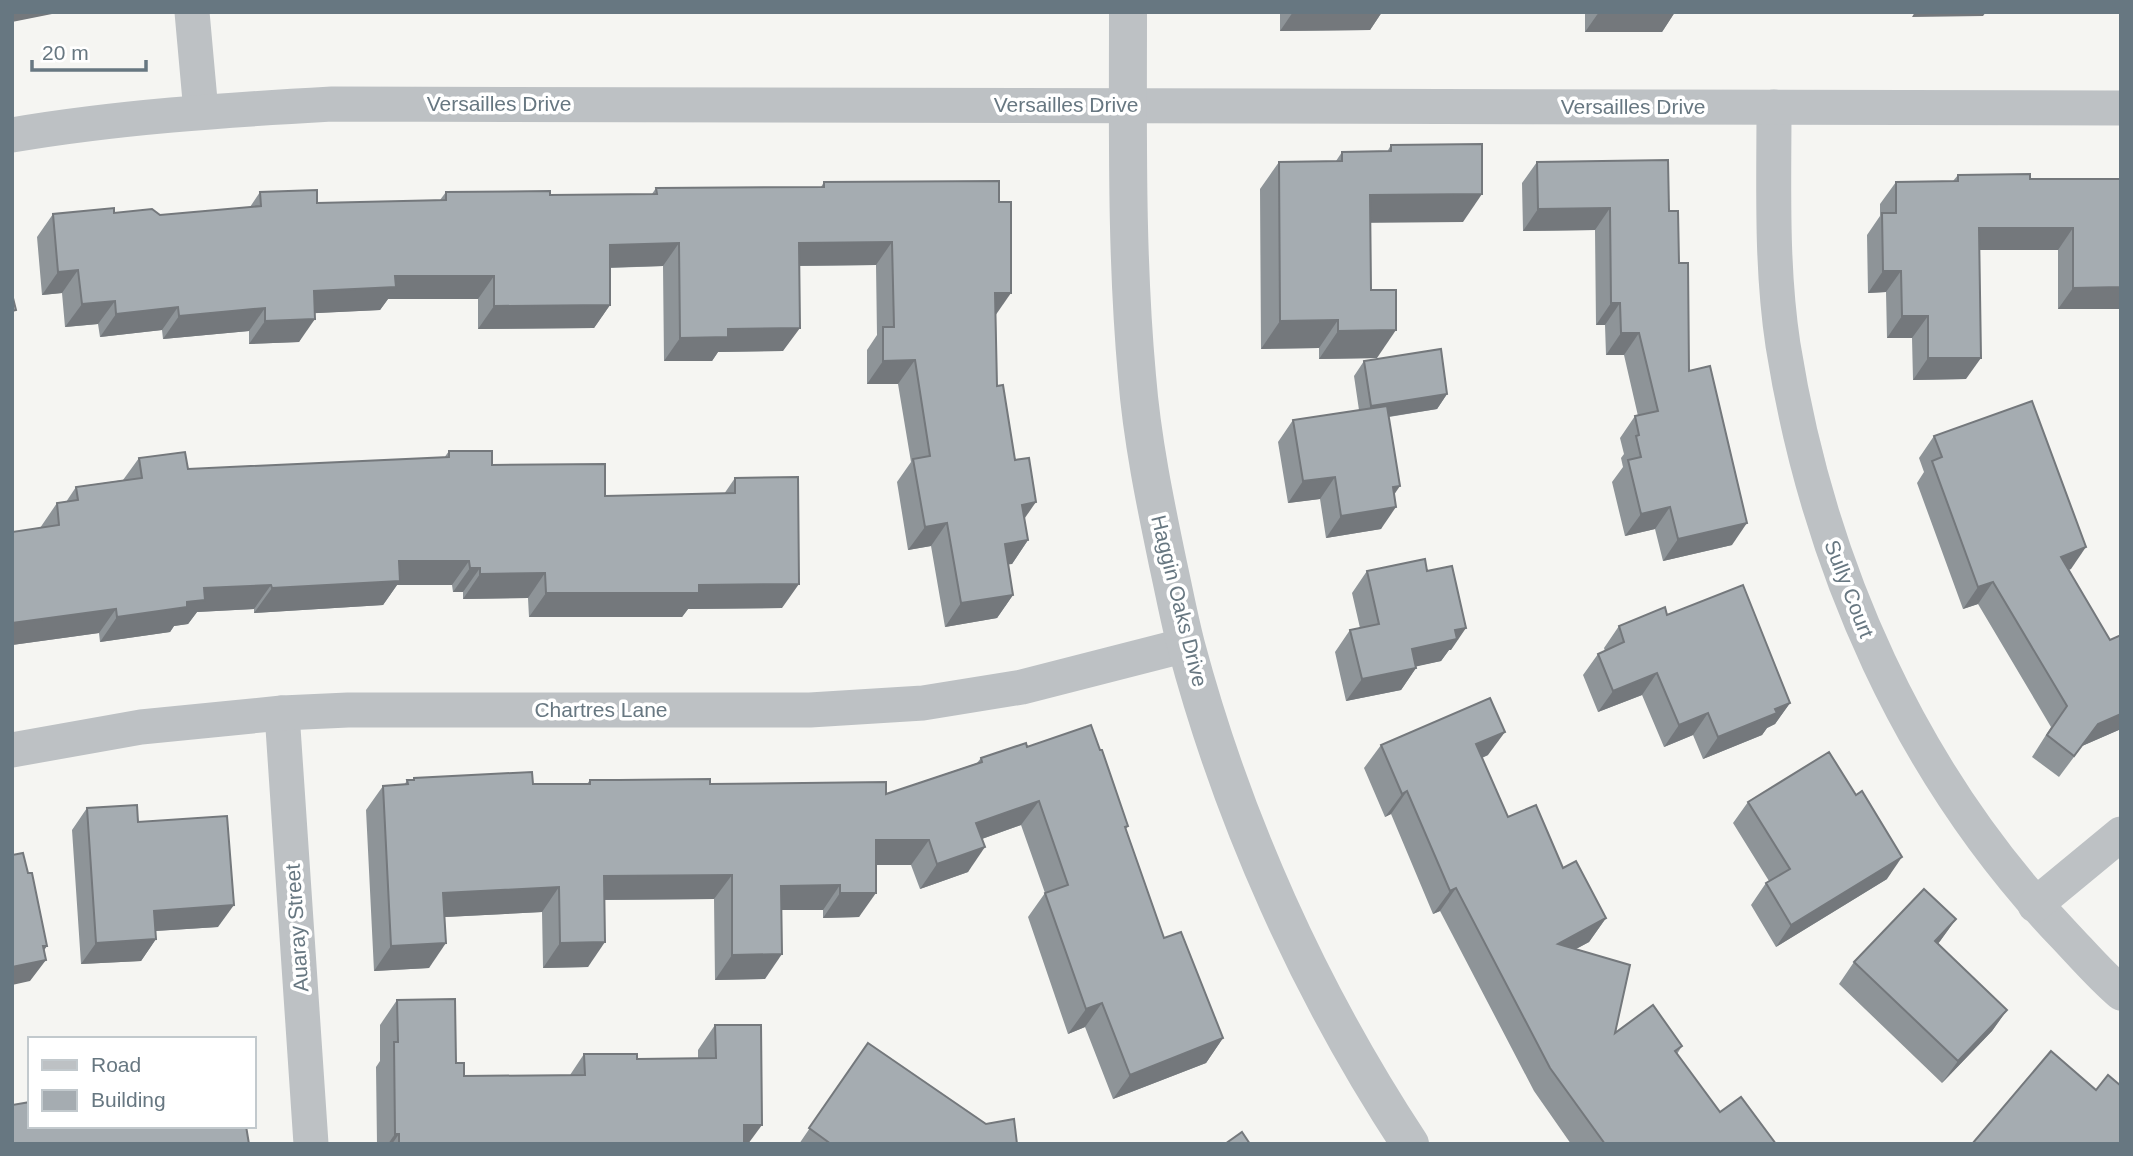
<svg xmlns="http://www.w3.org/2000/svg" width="2133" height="1156" font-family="Helvetica,sans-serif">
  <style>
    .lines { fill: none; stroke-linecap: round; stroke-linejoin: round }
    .minor { stroke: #bdc1c4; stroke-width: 35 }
    .tertiary { stroke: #bdc1c4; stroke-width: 38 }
    .wall { fill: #8e9498 }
    .shaded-wall { fill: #74787c }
    .building { fill: #a5acb1; stroke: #74787c; stroke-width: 2 }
    .labels { text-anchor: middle; stroke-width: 7; stroke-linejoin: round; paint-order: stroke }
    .street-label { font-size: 21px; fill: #677781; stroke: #fff }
  </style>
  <rect width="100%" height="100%" fill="#f5f5f2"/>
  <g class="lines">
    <!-- minor -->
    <g class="minor">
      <polyline points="192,12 201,112"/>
      <path d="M1774 107C1774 186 1771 266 1783 345 1818 565 1910 774 2065 936 2083 955 2101 976 2121 993"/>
      <path d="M12 135C118 117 225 110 332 104L2121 108"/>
      <polyline points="282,713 311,1144"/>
      <polyline points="12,750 141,727 282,713 348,710 810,710 923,703 1022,687 1186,645"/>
      <polyline points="2035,905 2121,834"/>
    </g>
    <!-- tertiary -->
    <path class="tertiary" d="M1128 12C1128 134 1126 255 1137 376 1142 439 1155 502 1168 564 1174 591 1179 618 1186 645 1233 821 1310 992 1410 1144"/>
  </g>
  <!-- wall -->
  <g class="wall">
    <polygon points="1280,12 1382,12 1370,30 1280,31"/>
    <polygon points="1585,12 1675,12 1662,32 1585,32"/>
    <polygon points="1391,145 1463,222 1371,222 1371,290 1377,358 1319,359 1319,348 1261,349 1260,189 1279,162 1336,161 1342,152 1387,152"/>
    <polygon points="1537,162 1669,211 1679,263 1689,371 1732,545 1663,561 1655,529 1625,536 1612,482 1623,467 1621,458 1624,454 1620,438 1635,416 1638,416 1624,355 1606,355 1605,325 1596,325 1595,230 1523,231 1522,183"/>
    <polygon points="1958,175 2030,179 2121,179 2121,309 2058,309 2058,250 1980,250 1966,379 1913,380 1912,338 1887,338 1886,292 1868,293 1867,235 1880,216 1880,204 1896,182 1953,181"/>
    <polygon points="824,182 996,316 997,386 1028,540 1012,564 1008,564 1013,595 997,618 945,627 931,546 908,550 897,482 911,462 898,384 867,384 867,350 877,335 876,265 799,266 783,351 718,352 712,361 664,361 663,266 610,268 610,305 594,328 478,329 478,299 388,299 380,310 315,313 299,342 249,344 249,331 163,339 162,330 100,337 98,324 65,327 62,293 42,295 37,237 53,214 114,213 160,215 250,207 260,192 317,203 440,200 446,192 550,195 652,194 656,188 821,187"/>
    <polygon points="1364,361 1447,394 1437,409 1389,417 1394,494 1381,529 1326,538 1320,499 1288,503 1278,442 1293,420 1359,410 1354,376"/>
    <polygon points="1934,436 2071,569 2068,570 2110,640 2121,635 2121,729 2082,746 2059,777 2032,757 2051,727 1978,604 1963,609 1917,483 1924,472 1919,458"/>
    <polygon points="449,451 492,465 605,496 724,494 735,478 782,608 688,609 682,617 529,617 528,598 463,599 463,592 453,592 452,585 397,585 383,605 254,613 254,609 197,612 188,624 174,626 170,632 100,642 99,633 12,645 12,532 40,528 57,503 66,502 76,487 123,480 139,458 188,469 444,458"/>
    <polygon points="1367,571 1427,571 1451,650 1449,650 1441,661 1416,666 1416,668 1401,690 1346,701 1335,652 1350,630 1360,628 1352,593"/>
    <polygon points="1667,615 1790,703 1775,724 1767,728 1762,735 1703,759 1693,735 1664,747 1642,695 1598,712 1583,675 1598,654 1605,651 1604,648 1619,626"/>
    <polygon points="1381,745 1488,755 1482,758 1508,817 1563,868 1606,918 1589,942 1576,949 1615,1033 1682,1046 1677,1054 1720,1112 1776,1144 1571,1144 1534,1091 1440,911 1433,914 1391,814 1385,817 1364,768"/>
    <polygon points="1027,747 1128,826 1126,829 1164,938 1223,1038 1206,1063 1113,1099 1085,1027 1068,1034 1028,917 1045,893 1021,825 982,839 968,872 920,889 911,865 876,865 859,917 823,918 823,910 781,910 765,979 715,980 714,899 605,900 588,967 543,968 542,912 444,917 429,968 374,971 366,810 383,786 405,784 407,780 412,780 414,778 533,784 587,784 590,780 710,784 886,794 977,763 981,758"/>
    <polygon points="1748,802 1887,879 1776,947 1751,905 1766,883 1769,881 1733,823"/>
    <polygon points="87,808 138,822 218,927 155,931 156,939 141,961 81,964 72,830"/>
    <polygon points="1956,919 1938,944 2007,1010 1992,1031 1942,1083 1839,984 1854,962"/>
    <polygon points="397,1000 456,1063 464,1076 570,1075 584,1054 637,1059 698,1058 698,1050 715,1025 748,1144 377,1144 376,1067 380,1061 380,1025"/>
    <polygon points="868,1043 986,1124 1017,1144 799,1144"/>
  </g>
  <!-- shaded-wall -->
  <g class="shaded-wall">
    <polygon points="12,12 62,12 12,22"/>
    <polygon points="1293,12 1382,12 1370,30 1280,31"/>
    <polygon points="1599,12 1675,12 1662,32 1585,32"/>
    <polygon points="1915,12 1986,12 1983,16 1912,17"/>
    <polygon points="1482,194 1463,222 1351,223 1370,195"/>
    <polygon points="1610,208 1595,230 1523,231 1538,209"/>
    <polygon points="1979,228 2073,228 2058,250 1964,250"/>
    <polygon points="892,242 876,265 782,266 799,243"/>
    <polygon points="679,243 663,266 594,268 610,245"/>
    <polygon points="78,270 62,293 42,295 58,272"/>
    <polygon points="1883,271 1901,271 1886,292 1868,293"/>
    <polygon points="395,276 494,276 478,299 388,299 380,310 298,314 314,291"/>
    <polygon points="2121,287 2121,309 2058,309 2073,288"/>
    <polygon points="995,293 1011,293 995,316"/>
    <polygon points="115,301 98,324 65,327 82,304"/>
    <polygon points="1611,303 1620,303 1605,325 1596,325"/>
    <polygon points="610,305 594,328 478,329 494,306"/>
    <polygon points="178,307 162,330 100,337 116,314"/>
    <polygon points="265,308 249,331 163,339 179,316"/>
    <polygon points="1902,316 1928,316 1912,338 1887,338"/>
    <polygon points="315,319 299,342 249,344 265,321"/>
    <polygon points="1338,320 1319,348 1261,349 1280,321"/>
    <polygon points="800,328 783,351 718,352 712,361 664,361 680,338 728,329"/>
    <polygon points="1396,330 1377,358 1319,359 1338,331"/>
    <polygon points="1621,333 1639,333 1624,355 1606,355"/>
    <polygon points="1928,358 1981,358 1966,379 1913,380"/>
    <polygon points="915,360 898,384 867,384 883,361"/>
    <polygon points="1447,394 1437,409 1361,421 1371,406"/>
    <polygon points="1335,477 1320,499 1288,503 1303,481"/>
    <polygon points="1400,486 1385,508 1393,487"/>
    <polygon points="1036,502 1020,525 1022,505"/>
    <polygon points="1396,507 1381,529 1326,538 1341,516"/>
    <polygon points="1670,507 1655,529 1625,536 1641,514"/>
    <polygon points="947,523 931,546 908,550 925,527"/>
    <polygon points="1747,523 1732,545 1663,561 1678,539"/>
    <polygon points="1028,540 1012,564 989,567 1005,544"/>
    <polygon points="2086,547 2071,569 2045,578 2061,557"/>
    <polygon points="399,561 469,561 452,585 397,585 383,605 254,613 272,588"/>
    <polygon points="470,568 480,568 463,592 453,592"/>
    <polygon points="545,573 528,598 463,599 480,574"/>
    <polygon points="1993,582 1978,604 1963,609 1978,587"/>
    <polygon points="799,584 782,608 688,609 682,617 529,617 546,593 699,585"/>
    <polygon points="271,585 254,609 197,612 188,624 174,626 170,632 100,642 117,617 187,602 204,588"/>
    <polygon points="1013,595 997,618 945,627 961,603"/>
    <polygon points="116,609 99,633 12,645 12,623"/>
    <polygon points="1466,628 1451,650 1449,650 1441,661 1396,671 1412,649 1455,630"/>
    <polygon points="1416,668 1401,690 1346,701 1362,679"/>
    <polygon points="1657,673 1642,695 1598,712 1613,691"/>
    <polygon points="1790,703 1775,724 1767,728 1762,735 1703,759 1718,737 1775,709"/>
    <polygon points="1708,713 1693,735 1664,747 1679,725"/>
    <polygon points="2121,714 2121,729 2082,746 2059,777 2098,724"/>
    <polygon points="1505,732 1488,755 1460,767 1476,744"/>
    <polygon points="1407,791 1391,814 1385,817 1402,794"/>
    <polygon points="1039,801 1021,825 959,847 976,823"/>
    <polygon points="876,840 929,840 911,865 859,865"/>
    <polygon points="985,847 968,872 920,889 937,864"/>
    <polygon points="1902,857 1887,879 1776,947 1791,925"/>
    <polygon points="732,875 714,899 587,900 604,876"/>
    <polygon points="840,885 823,910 764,910 781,886"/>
    <polygon points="559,887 542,912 426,918 443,893"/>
    <polygon points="1456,888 1440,911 1433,914 1450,891"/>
    <polygon points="840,893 876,893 859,917 823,918"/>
    <polygon points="234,905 218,927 139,932 154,911"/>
    <polygon points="1606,918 1589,942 1542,967 1558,944"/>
    <polygon points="1956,919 1940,941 1920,963 1935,941"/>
    <polygon points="156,939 141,961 81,964 96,943"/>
    <polygon points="605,942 588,967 543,968 560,943"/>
    <polygon points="446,943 429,968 374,971 391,946"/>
    <polygon points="43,946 47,946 36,962 46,960 30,981 12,985 12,967"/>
    <polygon points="782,954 765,979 715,980 732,955"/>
    <polygon points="1102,1003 1085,1027 1068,1034 1086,1009"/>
    <polygon points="2007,1010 1992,1031 1942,1083 1958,1061"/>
    <polygon points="1223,1038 1206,1063 1113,1099 1130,1075"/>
    <polygon points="744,1125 762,1125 748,1144 731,1144"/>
    <polygon points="395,1134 399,1134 392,1144 388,1144"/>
  </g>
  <!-- building -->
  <g class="building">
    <polygon points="1482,144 1482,194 1370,195 1371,290 1396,290 1396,330 1338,331 1338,320 1280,321 1279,162 1342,161 1342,152 1391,151 1391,145"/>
    <polygon points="1668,160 1669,211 1678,211 1679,263 1688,263 1689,371 1710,366 1747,523 1678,539 1670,507 1641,514 1628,460 1641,457 1636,436 1639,435 1635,416 1658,411 1639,333 1621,333 1620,303 1611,303 1610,208 1538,209 1537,162"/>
    <polygon points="2030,174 2030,179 2121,179 2121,287 2073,288 2073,228 1979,228 1981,358 1928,358 1928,316 1902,316 1901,271 1883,271 1882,213 1896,213 1896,182 1958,181 1958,175"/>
    <polygon points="999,181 999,202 1011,202 1011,293 995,293 997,386 1003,385 1015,460 1029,458 1036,502 1022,505 1028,540 1005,544 1013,595 961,603 947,523 925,527 913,459 930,456 915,360 883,361 883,327 894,327 892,242 799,243 800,328 728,329 728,337 680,338 679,243 610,245 610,305 494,306 494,276 395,276 396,287 314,291 315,319 265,321 265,308 179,316 178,307 116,314 115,301 82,304 78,270 58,272 53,214 114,208 114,213 152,209 160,215 261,206 260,192 317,190 317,203 446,200 446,192 550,191 550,195 657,194 656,188 824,187 824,182"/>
    <polygon points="12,294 16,310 12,311"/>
    <polygon points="1441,349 1447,394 1371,406 1364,361"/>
    <polygon points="2032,401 2086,547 2061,557 2110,640 2121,635 2121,714 2098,724 2074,756 2047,735 2067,706 1993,582 1978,587 1932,461 1942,457 1934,436"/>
    <polygon points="1387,406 1400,486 1393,487 1396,507 1341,516 1335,477 1303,481 1293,420"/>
    <polygon points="449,451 492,451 492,465 605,464 605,496 735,493 735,478 798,477 799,584 699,585 699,593 546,593 545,573 480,574 480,568 470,568 469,561 399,561 400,581 272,588 271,585 204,588 205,600 187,602 187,607 117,617 116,609 12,623 12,532 59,525 57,503 78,500 76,487 142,478 139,458 185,452 188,469 449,457"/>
    <polygon points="1425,559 1427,571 1452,566 1466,628 1455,630 1457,639 1412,649 1416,668 1362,679 1350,630 1379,624 1367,571"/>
    <polygon points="1743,585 1790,703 1775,709 1777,713 1718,737 1708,713 1679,725 1657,673 1613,691 1598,654 1624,642 1619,626 1665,607 1667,615"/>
    <polygon points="1490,698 1505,732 1476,744 1508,817 1536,805 1563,868 1576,861 1606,918 1558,944 1630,965 1615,1033 1653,1005 1682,1046 1675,1051 1720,1112 1741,1097 1776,1144 1605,1144 1550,1068 1456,888 1450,891 1407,791 1402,794 1381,745"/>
    <polygon points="1091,725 1100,750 1102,750 1128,826 1125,827 1164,938 1181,932 1223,1038 1130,1075 1102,1003 1086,1009 1045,893 1068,885 1039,801 976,823 985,847 937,864 929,840 876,840 876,893 840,893 840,885 781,886 782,954 732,955 732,875 604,876 605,942 560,943 559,887 443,893 446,943 391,946 383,786 408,784 407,780 414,780 414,778 532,772 533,784 590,784 590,780 619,780 710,779 710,784 886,782 886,794 982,762 981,758 1026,743 1027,747"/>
    <polygon points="1829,752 1856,795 1862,791 1902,857 1791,925 1766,883 1790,869 1748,802"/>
    <polygon points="137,805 138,822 227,816 234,905 154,911 156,939 96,943 87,808"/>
    <polygon points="23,853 28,873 32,873 47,946 43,946 46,960 12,967 12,855"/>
    <polygon points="1924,889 1956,919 1935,941 2007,1010 1958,1061 1854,962"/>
    <polygon points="455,999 456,1063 464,1063 464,1076 585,1075 584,1054 637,1054 637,1059 716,1058 715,1025 761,1025 762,1125 744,1125 744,1144 399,1144 399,1134 395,1134 394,1042 398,1042 397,1000"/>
    <polygon points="868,1043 986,1124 1014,1119 1017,1144 831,1144 809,1128"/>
    <polygon points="2051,1051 2096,1090 2108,1075 2121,1086 2121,1144 1972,1144"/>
    <polygon points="30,1102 30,1126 239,1126 239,1127 246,1126 249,1144 12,1144 12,1105"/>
    <polygon points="1242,1132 1250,1144 1225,1144"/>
  </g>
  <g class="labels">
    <!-- street labels -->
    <g class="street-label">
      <text x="499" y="111">Versailles Drive</text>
      <text x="1066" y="112">Versailles Drive</text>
      <text x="1633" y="114">Versailles Drive</text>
      <text transform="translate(1849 589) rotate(69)" y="7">Sully Court</text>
      <text transform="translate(1179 601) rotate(76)" y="7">Haggin Oaks Drive</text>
      <text x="601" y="717">Chartres Lane</text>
      <text transform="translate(297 928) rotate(-94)" y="7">Auaray Street</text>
    </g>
  </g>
  <!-- border -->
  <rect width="2133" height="1156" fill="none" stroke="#677781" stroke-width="28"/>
  <!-- legend -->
  <rect x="28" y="1037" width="228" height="91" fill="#ffffff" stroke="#c2c9cd" stroke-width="2"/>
  <rect x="42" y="1060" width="35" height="10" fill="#bdc1c4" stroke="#c2c9cd" stroke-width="2"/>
  <text x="91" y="1072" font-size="21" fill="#677781">Road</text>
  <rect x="42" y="1090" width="35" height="21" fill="#a5acb1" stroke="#c2c9cd" stroke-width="2"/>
  <text x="91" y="1107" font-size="21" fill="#677781">Building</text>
  <!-- scale -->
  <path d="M32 60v10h114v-10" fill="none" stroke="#677781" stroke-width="3.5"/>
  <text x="42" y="60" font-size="21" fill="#677781" stroke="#ffffff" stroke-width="5" paint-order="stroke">20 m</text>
</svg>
